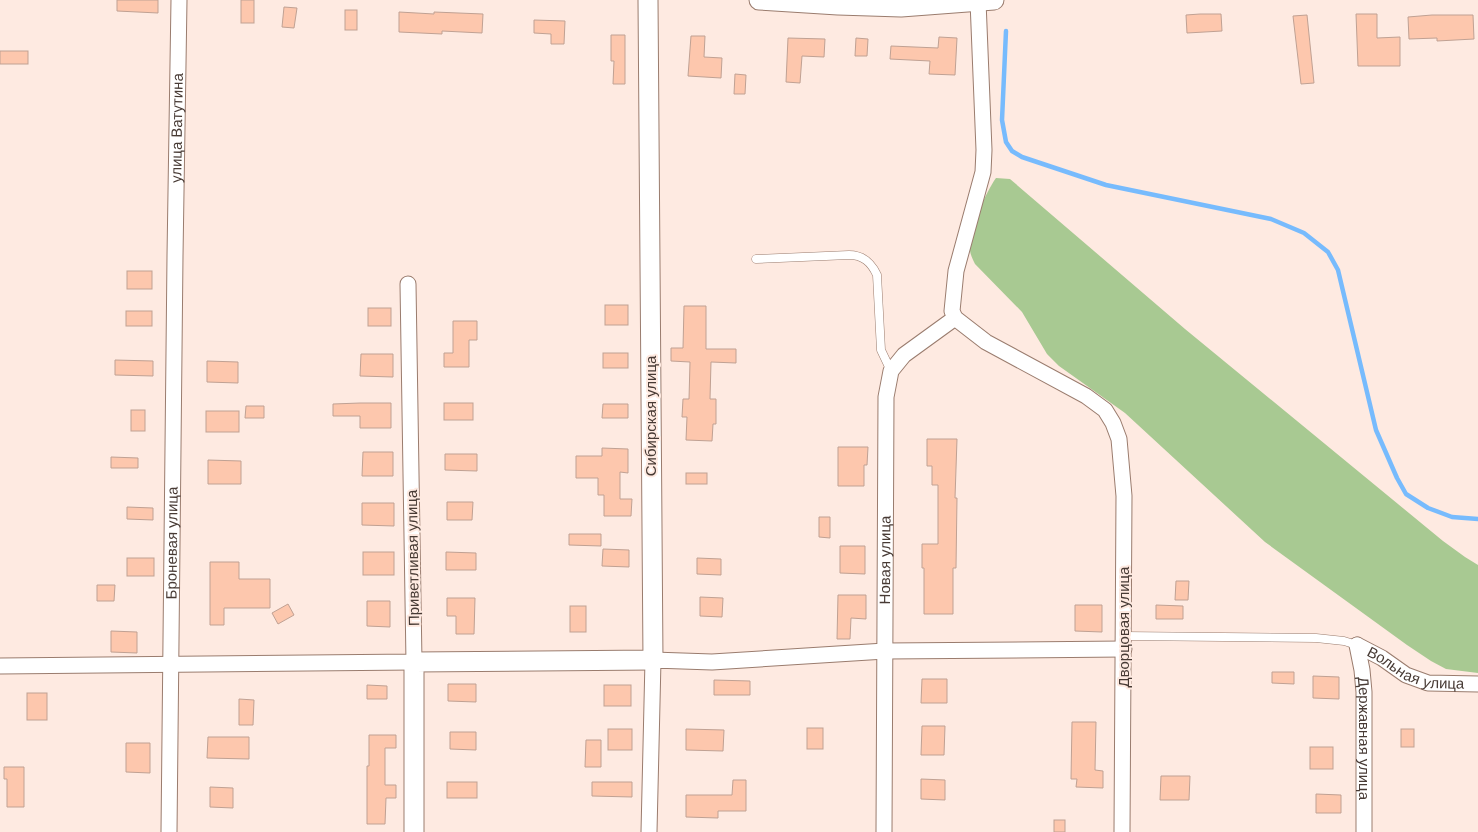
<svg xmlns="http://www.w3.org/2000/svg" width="1478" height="832" font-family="'DM Sans',sans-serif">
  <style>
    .green { fill: #a8c992 }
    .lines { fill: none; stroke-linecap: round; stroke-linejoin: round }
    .stream { stroke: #77bbfd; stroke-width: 4.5 }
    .building { fill: #fdc7ad; stroke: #c0a193 }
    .service-casing { stroke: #9a7c6e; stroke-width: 9 }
    .minor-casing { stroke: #9a7c6e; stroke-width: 17 }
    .tertiary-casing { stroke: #9a7c6e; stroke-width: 21 }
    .service { stroke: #fff; stroke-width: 8 }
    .minor { stroke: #fff; stroke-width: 15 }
    .tertiary { stroke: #fff; stroke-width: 19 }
    .labels { text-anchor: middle; stroke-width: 4; stroke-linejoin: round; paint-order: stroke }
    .street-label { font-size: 15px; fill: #473a34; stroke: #feeae1 }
  </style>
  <rect width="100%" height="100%" fill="#feeae1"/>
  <!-- green -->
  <path class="green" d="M996 178 1010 179 1185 329 1443 541 1465 557 1478 565V673L1446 669 1431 661 1407 645 1265 542 1125 413 1059 366 1047 354 1022 312 975 264C972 258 969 252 970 245 970 228 986 192 996 178Z"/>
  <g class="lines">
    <!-- stream -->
    <polyline class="stream" points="1006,31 1002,120 1006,142 1012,151 1022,157 1106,185 1271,219 1304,233 1328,252 1338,270 1376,430 1397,478 1406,494 1428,508 1452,517 1478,519"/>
  </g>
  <!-- building -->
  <g class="building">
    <polygon points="117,0 158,0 158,13 117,11"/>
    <rect x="241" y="0" width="13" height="23"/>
    <polygon points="284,7 297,8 294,28 282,27"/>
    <rect x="345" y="10" width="12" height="20"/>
    <polygon points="399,12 434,14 434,12 483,14 482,33 442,31 442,34 399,32"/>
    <polygon points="1200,14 1221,14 1222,31 1187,33 1186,15"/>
    <polygon points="1356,14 1377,14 1377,38 1400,37 1400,66 1358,66"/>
    <polygon points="1307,15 1314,83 1301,84 1293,16"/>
    <polygon points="1432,15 1473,15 1474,39 1437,41 1437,38 1409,39 1408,17"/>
    <polygon points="534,20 565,21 564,44 551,44 551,34 534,33"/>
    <polygon points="611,35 625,35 625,84 613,84 614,61 611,61"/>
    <polygon points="691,36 705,36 704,57 722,58 721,78 688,76"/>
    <polygon points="939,37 957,38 955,75 929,74 930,61 890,59 891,46 938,48"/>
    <polygon points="788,38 825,39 824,57 802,56 800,83 786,82"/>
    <polygon points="856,38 868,39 867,56 855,56"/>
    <rect x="0" y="51" width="28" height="13"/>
    <polygon points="735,74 746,75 745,94 734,94"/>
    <rect x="127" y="271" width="25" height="18"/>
    <rect x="605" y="305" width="23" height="20"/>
    <polygon points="684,306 706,306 706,349 736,349 736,363 711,362 710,399 716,399 716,424 713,424 712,441 686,440 687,417 682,417 683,399 689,399 690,362 671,361 671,348 683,348"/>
    <rect x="368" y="308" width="23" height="18"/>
    <rect x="126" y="311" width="26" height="15"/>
    <polygon points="453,321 477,321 477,340 469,340 469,367 444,367 444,353 453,353"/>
    <rect x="603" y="353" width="25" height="15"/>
    <polygon points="361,354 393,354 393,377 360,376"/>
    <polygon points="115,360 153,361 153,376 115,375"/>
    <polygon points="207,361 238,362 238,383 207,382"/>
    <polygon points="360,403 391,403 391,428 360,428 360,416 333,416 333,404"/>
    <rect x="444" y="403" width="29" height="17"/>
    <polygon points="603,404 628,404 628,418 602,418"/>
    <polygon points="246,406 264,406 264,418 245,418"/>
    <rect x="131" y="410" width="14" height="21"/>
    <rect x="206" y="411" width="33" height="21"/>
    <polygon points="927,439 957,439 955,498 957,498 956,568 953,568 953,614 924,614 924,568 922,568 922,544 938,544 938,485 932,485 932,466 927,466"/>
    <polygon points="838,447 868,447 867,465 864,465 864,486 838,486"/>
    <polygon points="602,448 628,449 628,473 620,472 620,499 632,499 631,516 604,516 604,495 598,495 598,478 576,478 576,456 602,456"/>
    <polygon points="363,452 393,452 393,476 362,476"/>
    <polygon points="445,454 477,454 477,471 445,470"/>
    <polygon points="111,457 138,458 138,468 111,468"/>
    <polygon points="208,460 241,461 241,484 208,484"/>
    <rect x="686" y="473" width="21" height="11"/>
    <polygon points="447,502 473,502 472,520 447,520"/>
    <polygon points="362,503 394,503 394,526 362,525"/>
    <polygon points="127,507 153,508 153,520 127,519"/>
    <polygon points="819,517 830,517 830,538 819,537"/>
    <polygon points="569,534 601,534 601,546 569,545"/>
    <polygon points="840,546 865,546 865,574 840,573"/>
    <polygon points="603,549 629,550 629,567 602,566"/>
    <rect x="363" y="552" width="31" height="23"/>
    <polygon points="446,552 476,553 476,570 446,570"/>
    <rect x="127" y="558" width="27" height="18"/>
    <polygon points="697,558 721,559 721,575 697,574"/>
    <polygon points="210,562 239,562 239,579 270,579 270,608 224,608 224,625 210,625"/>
    <polygon points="1176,581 1189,581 1188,600 1175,600"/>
    <polygon points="97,585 115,585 114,601 97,601"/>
    <polygon points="838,595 866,595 866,619 851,618 850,639 837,639"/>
    <polygon points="700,597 723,598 722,617 700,616"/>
    <polygon points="447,598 475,598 474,634 456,634 456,616 447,616"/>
    <polygon points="367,601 390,601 390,627 367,626"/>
    <polygon points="288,604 294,615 278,624 272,613"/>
    <polygon points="1075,605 1102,605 1102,632 1075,631"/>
    <polygon points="1156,605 1183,606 1183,619 1156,619"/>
    <rect x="570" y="606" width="16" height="26"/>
    <polygon points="111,631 137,632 137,653 111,652"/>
    <polygon points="1272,672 1294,672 1294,684 1272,683"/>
    <polygon points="1313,676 1339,677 1339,699 1313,698"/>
    <polygon points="922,679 947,679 947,703 921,703"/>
    <polygon points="714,680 750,681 750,695 714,695"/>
    <polygon points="448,684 476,684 476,702 448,701"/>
    <polygon points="367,685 387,686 387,699 367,699"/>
    <rect x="604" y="685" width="27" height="21"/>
    <rect x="27" y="693" width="20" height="27"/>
    <polygon points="239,699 254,700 253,725 239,725"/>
    <polygon points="1072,722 1096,722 1095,770 1103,771 1103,788 1076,787 1077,779 1071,779"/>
    <polygon points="922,726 945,726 944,755 921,755"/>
    <rect x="807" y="728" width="16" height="21"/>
    <rect x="608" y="729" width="24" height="21"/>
    <polygon points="686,729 724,730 723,751 686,750"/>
    <rect x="1401" y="729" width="13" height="18"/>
    <polygon points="450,732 476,732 476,750 450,749"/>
    <polygon points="369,735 396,735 396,748 385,748 385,785 396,785 396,798 386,798 385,824 367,824 367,766 369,766"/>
    <polygon points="208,737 249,737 249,759 207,758"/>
    <polygon points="586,740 601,740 601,767 585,767"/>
    <polygon points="126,743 150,743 150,773 126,772"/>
    <rect x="1310" y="747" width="23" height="22"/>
    <polygon points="4,767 24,767 24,807 7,807 7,779 4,779"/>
    <polygon points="1161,776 1190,776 1189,800 1160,800"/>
    <polygon points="921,779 945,780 945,800 921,799"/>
    <polygon points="733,780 746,780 746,811 718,811 718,818 686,817 686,795 732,795"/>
    <rect x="447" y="782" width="30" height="16"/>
    <polygon points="592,782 632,782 632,797 592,796"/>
    <polygon points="210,787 233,788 233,808 210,807"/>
    <polygon points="1316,794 1341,795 1341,813 1316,813"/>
    <rect x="1054" y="820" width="11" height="12"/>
  </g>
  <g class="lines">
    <!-- service casing -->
    <g class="service-casing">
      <g id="service">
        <path d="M756 259 849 255C863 255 871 262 877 275L881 350 891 371"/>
        <polyline points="1124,636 1316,638 1344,641 1357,645"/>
      </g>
    </g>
    <!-- minor casing -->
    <g class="minor-casing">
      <g id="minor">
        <polyline points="978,1 984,150 983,172 956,271 952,311 955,318 986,342 1086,396 1105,410 1113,423 1119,439 1124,496 1122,832"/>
        <path id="s1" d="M1357 645 1362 670 1364 692V832"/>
        <path id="s2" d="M1357 645 1382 658 1406 675 1428 683 1478 684"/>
        <polyline points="0,666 414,662 408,284"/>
        <path id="s3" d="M169 832 175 256 179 0"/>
        <polyline points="649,832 653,660 712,662 885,651 1124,649"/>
        <path id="s4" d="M884 832 886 397 891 371 904 355 955 318"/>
      </g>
    </g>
    <!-- tertiary casing -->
    <g class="tertiary-casing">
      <g id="tertiary">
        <polyline points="759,0 838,5 901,7 994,0"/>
        <polyline points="414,832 414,662 653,660 648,0"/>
      </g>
    </g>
    <!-- service -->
    <use href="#service" class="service"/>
    <!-- minor -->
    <use href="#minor" class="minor"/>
    <!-- tertiary -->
    <use href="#tertiary" class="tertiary"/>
  </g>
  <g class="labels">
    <!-- street labels -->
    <g class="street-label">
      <text dy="5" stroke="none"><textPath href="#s3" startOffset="704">улица Ватутина</textPath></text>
      <text transform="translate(651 416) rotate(-90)" y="5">Сибирская улица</text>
      <text dy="5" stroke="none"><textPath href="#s3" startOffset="289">Броневая улица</textPath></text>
      <text transform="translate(413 558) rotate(-91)" y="5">Приветливая улица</text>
      <text dy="5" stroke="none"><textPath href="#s4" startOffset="272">Новая улица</textPath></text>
      <text transform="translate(1124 627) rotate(-90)" y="5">Дворцовая улица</text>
      <text dy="5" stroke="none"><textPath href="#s2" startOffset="65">Вольная улица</textPath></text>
      <text dy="5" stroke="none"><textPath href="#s1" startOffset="94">Державная улица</textPath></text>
    </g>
  </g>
</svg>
